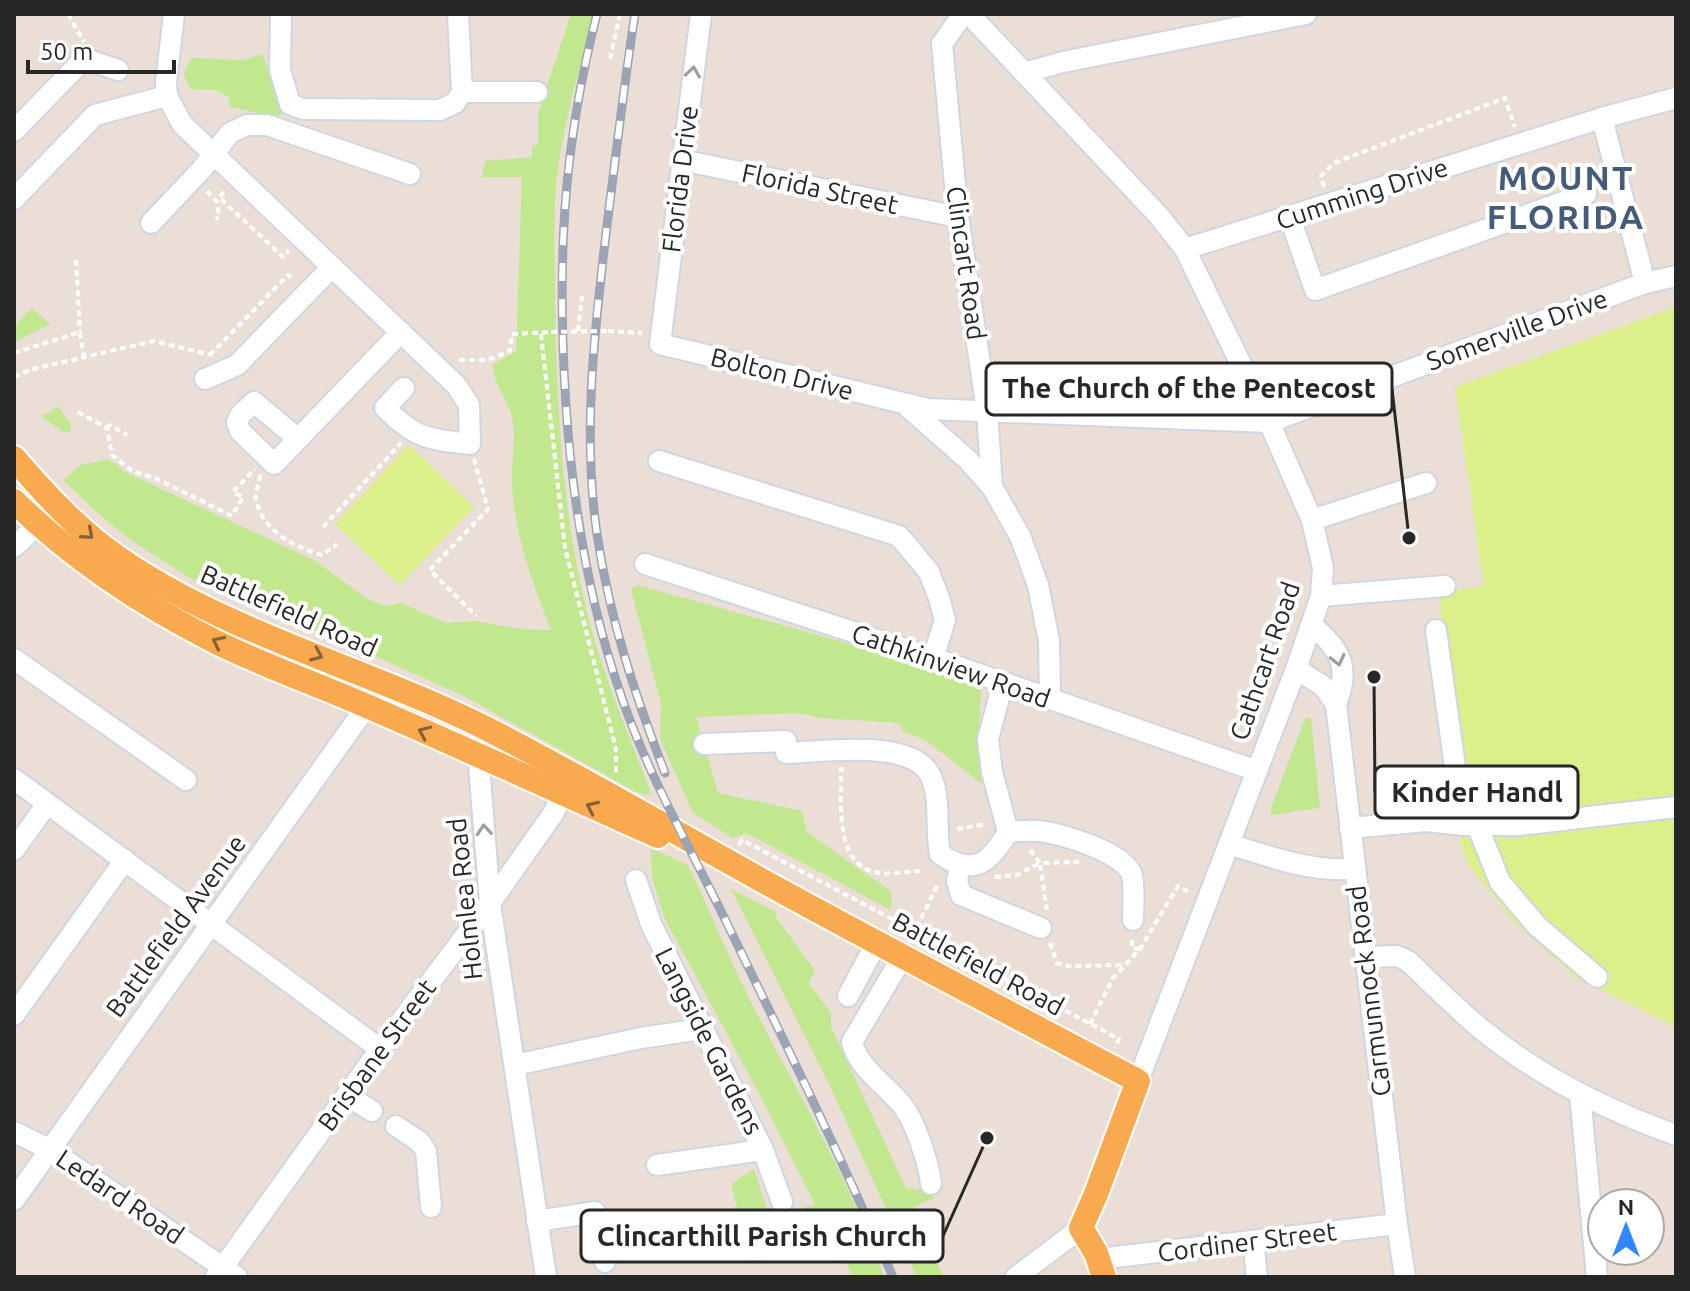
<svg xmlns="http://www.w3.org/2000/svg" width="1690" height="1291" font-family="Ubuntu,sans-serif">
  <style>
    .green { fill: #c1e78f }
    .pitch { fill: #dbef8a }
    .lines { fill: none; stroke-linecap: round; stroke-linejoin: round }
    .minor-casing { stroke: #cdd6e2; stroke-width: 24 }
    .major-casing { stroke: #fff; stroke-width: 28 }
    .path { stroke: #fff; stroke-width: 4; stroke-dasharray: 6 4; stroke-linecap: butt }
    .minor { stroke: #fff; stroke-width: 20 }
    .major { stroke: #faaa4e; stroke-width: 24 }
    .rail-casing { stroke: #9aa4b4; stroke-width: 9 }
    .rail { stroke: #fff; stroke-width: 6; stroke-dasharray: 18; stroke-linecap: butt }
    .path-bridge { stroke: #fff; stroke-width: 4; stroke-dasharray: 6 4; stroke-linecap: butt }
    .oneway { stroke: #9e9e9e }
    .oneway2 { stroke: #866239 }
    .labels { text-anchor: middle; stroke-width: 8; stroke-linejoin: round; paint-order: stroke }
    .street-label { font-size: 26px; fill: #272727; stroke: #fff }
    .district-label { font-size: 34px; font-weight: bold; letter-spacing: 2px; fill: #455b7a; stroke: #fff }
    .leader { fill: none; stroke: #272727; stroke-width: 3 }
    .callout-dot { fill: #272727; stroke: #fff; stroke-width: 3 }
    .callout { fill: #fff; stroke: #272727; stroke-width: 3 }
    .callout-label { font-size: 28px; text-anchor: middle; font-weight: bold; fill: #272727 }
  </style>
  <rect width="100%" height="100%" fill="#ebded7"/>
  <!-- green -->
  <g class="green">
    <path d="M571 14H594C581 62 567 112 559 161 552 207 555 254 555 301 557 418 563 535 597 648 612 698 634 747 652 796L636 792 464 696 342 641 248 605 190 578 132 541 94 510 63 480 81 465 109 459 127 473 314 560 369 600 385 606 401 603 446 623 475 621 520 629 551 630C533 584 515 536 512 486 511 465 516 443 513 423 510 402 495 387 492 365L516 351 522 177H482L485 161 532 157V146L538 145V113Z"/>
    <polygon points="263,54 283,114 274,116 229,107 229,97 215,90 190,89 184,74 191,58 243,60"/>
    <polygon points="32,308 50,324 14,342 14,327"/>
    <polygon points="54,407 59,407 71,425 69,433 63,432 42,417 43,414 51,413"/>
    <polygon points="638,585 968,677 981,690 978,747 982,784 927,741 901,730 900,723 821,718 799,713 696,717 718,793 802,811 807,832 892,892 891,910 746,833 733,838 693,813 660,739 661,704 631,589"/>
    <polygon points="1305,718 1311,718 1320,808 1272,815 1270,811"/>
    <path d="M651 848 688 865C713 918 735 973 763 1025 806 1107 853 1188 884 1277H853L834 1237 752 1265 731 1184 754 1169 770 1219 815 1204 761 1097 665 919 652 878Z"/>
    <polygon points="731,889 777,912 775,916 815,970 809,983 831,1013 831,1027 906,1188 924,1190 934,1198 914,1207 943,1277 917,1277 830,1086"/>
  </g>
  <!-- pitch -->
  <g class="pitch">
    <polygon points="1676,307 1676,1027 1575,977 1514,922 1469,866 1461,845 1454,794 1468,792 1438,592 1484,586 1455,387"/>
    <polygon points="409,445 474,507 400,585 335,524"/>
  </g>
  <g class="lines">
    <!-- minor casing -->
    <g class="minor-casing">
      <g id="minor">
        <polyline points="281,14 280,70 290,104 303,109 440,110 455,103 462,92 458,14"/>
        <polyline points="701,14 660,344 928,409 1269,422 1645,283 1676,276"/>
        <polyline points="963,14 942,44 958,217 987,410 992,487 1020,536 1038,585 1049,641 1050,699"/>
        <polyline points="969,14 1159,216 1185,249 1269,422 1312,520 1323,568 1321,596 1296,669 1138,1081"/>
        <polyline points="1024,73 1063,62 1306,14"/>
        <polyline points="462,92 537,92"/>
        <polyline points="167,96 166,82 174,14"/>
        <polyline points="1602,118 1645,283"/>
        <polyline points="14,131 80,63 88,60 118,70"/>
        <polyline points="681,160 958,217"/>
        <path d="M14 199 95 115 167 96 182 124 456 385 469 405 470 444C428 439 416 439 385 408L404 388"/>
        <polyline points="1290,218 1315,290 1586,194"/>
        <polyline points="151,223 202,169 230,133 247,125 267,125 410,174"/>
        <polyline points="1185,249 1602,118 1676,98"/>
        <polyline points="205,379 237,365 332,267"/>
        <polyline points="908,407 968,460 992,487"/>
        <polyline points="298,439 254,402 241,414 237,422 240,431 274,464 401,332"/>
        <polyline points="659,461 899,536 929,572 939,598 945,620 933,658"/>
        <polyline points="1312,520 1426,483"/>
        <polyline points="14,547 38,525"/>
        <polyline points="645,564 933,658 1257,771"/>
        <polyline points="1321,596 1445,586"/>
        <path d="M1311 625C1340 648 1351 667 1336 704"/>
        <polyline points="1436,630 1463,825"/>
        <polyline points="14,659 186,780"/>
        <polyline points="1296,669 1323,686 1336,704 1397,1224 1405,1277"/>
        <polyline points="1003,683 988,739 992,772 1008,832"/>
        <path d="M704 744 786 741V753C822 752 917 737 932 779 941 802 935 830 940 854 973 877 990 863 1008 832 1018 831 1028 830 1039 831 1060 833 1127 853 1132 876 1135 889 1133 906 1133 920"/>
        <polyline points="481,758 479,765 490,903 546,1277"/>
        <polyline points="14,779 380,1049"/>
        <polyline points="1477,825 1500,882 1537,926 1597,977"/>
        <polyline points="1350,828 1426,821 1463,825 1519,825 1676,807"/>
        <path d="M1229 844C1270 857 1311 872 1355 869"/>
        <polyline points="14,850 47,804"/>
        <polyline points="960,865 957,881 961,895 1041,928"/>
        <polyline points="636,880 651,924 763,1150 782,1202"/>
        <path d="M903 956 852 1042C858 1068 886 1085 903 1106 915 1122 929 1163 931 1184"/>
        <path d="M1366 957 1397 956 1408 961C1432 984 1455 1007 1480 1028 1538 1076 1606 1110 1676 1135"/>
        <polyline points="848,996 877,942"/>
        <polyline points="14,1015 125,860"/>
        <polyline points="515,1065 641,1038 701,1029"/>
        <polyline points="1580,1094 1597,1277"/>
        <polyline points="348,1096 372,1111"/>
        <polyline points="396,1126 420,1142 426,1151 431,1207"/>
        <polyline points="14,1132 49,1149 237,1277"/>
        <polyline points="657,1165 763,1150"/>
        <polyline points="14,1200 367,706"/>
        <polyline points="537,1221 595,1212 605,1262"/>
        <polyline points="1253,1241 1257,1277"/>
        <polyline points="1098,1259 1397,1224"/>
        <polyline points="216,1277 380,1049 490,903 553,814 563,793"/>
        <polyline points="1016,1277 1081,1228"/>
      </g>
    </g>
    <!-- major casing -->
    <g class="major-casing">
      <g id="major">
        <path d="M14 458C45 494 78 530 117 557 232 637 375 670 499 735 599 787 695 844 794 898 908 960 1023 1020 1138 1081L1096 1194 1081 1228 1096 1253 1104 1277"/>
        <path d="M14 501C73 559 144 606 218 643 267 667 319 685 369 707 466 749 562 793 658 836"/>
      </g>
    </g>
    <!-- path -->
    <g class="path">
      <polyline points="68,14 84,42"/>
      <polyline points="610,59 620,14"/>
      <polyline points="1324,187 1321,176 1334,163 1505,98 1515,127"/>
      <polyline points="207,191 217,202 219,215 216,220"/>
      <polyline points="224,192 219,197 283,257 289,250"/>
      <polyline points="76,260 80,332"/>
      <polyline points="578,331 582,296"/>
      <polyline points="608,331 642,333"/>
      <polyline points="541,334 565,548 616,749 616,776"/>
      <polyline points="14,353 80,332 84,358"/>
      <polyline points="210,355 288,275 293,279"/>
      <polyline points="459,360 488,360 510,351 512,334 551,332"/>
      <polyline points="14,377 29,370 154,341 211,355"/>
      <polyline points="78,412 107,428 112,455 132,471 157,479 232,516 243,497 233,492 255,469"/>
      <polyline points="107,428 110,425 127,435"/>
      <polyline points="474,459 488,509 430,570 476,616"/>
      <path d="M260 475C260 483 254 492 256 500 263 531 294 547 322 555L337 544"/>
      <polyline points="323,527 401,443"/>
      <path d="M844 769H841C842 803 833 866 879 873 893 875 910 871 924 871"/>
      <polyline points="957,829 987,824"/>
      <polyline points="739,845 742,840 915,931"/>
      <polyline points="1030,850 1040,863 1079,862"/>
      <polyline points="995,877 1017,875 1040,863 1047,910"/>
      <polyline points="937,886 915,931 1119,1039 1115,1048"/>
      <polyline points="1132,940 1132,948 1140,949"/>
      <polyline points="1050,943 1057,963 1068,966 1125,965"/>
      <polyline points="1090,1024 1113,978 1140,949 1178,886 1189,892"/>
    </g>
    <!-- minor -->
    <use href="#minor" class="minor"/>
    <!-- major -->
    <use href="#major" class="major"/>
    <!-- rail casing -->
    <g class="rail-casing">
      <g id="rail">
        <path d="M597 14C562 150 557 266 566 406 573 507 589 605 623 701 648 773 685 839 719 907 779 1030 839 1152 893 1277"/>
        <path d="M635 14C624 84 616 155 607 225 595 327 582 431 597 534 609 617 635 695 665 773"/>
      </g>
    </g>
    <!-- rail -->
    <use href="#rail" class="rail"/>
    <!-- path-bridge -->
    <polyline class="path-bridge" points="551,332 608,331"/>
  </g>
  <!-- one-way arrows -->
  <defs><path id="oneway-chevron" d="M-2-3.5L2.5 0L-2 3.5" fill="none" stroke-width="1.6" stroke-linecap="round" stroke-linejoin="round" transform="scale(2)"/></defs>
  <g class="oneway">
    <use href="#oneway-chevron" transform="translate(693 72) rotate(-82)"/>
    <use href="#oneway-chevron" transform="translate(1338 660) rotate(77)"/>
    <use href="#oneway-chevron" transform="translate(484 830) rotate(-95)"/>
  </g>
  <g class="oneway2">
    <use href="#oneway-chevron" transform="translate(88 534) rotate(41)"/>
    <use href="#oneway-chevron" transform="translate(218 642) rotate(-154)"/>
    <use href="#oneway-chevron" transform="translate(317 655) rotate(23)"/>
    <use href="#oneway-chevron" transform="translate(424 732) rotate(-156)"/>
    <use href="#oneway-chevron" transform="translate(592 807) rotate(-155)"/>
  </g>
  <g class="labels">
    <!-- street labels -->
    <g class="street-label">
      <text transform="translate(680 179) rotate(-83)" y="9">Florida Drive</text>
      <text transform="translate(820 189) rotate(12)" y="9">Florida Street</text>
      <text transform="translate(1362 194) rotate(-18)" y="9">Cumming Drive</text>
      <text transform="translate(966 263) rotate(82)" y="9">Clincart Road</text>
      <text transform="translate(1517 330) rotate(-20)" y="9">Somerville Drive</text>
      <text transform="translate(782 374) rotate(14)" y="9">Bolton Drive</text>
      <text transform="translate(289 611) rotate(24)" y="9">Battlefield Road</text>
      <text transform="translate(1265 661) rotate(-71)" y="9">Cathcart Road</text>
      <text transform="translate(951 666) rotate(19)" y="9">Cathkinview Road</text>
      <text transform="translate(465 899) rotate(-96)" y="9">Holmlea Road</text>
      <text transform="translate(176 926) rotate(-54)" y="9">Battlefield Avenue</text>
      <text transform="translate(978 964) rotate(28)" y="9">Battlefield Road</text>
      <text transform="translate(1369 991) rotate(-97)" y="9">Carmunnock Road</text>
      <text transform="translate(709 1041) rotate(63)" y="9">Langside Gardens</text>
      <text transform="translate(377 1055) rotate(-54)" y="9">Brisbane Street</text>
      <text transform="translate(120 1197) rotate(34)" y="9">Ledard Road</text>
      <text transform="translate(1247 1242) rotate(-7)" y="9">Cordiner Street</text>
    </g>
    <!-- district labels -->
    <g class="district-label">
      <text x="1566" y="190">MOUNT<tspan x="1566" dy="39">FLORIDA</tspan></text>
    </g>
  </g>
  <!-- callouts -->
  <path class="leader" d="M1409 538L1392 389M1374 677L1375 792M987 1138L943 1236"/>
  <g class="callout-dot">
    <circle cx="1409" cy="538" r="8"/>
    <circle cx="1374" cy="677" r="8"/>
    <circle cx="987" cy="1138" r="8"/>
  </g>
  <g class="callout">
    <rect x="986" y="363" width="406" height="52" rx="8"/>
    <rect x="1375" y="766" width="203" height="52" rx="8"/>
    <rect x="581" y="1210" width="362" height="52" rx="8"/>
  </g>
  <g class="callout-label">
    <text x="1189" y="398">The Church of the Pentecost</text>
    <text x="1477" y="802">Kinder Handl</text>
    <text x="762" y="1246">Clincarthill Parish Church</text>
  </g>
  <!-- border -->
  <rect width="1690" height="1291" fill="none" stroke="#272727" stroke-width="32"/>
  <!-- north arrow -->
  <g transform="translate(1626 1227)"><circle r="38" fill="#ffffff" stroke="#a9a9a9" stroke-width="2"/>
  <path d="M0-6L14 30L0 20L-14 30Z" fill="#3187ff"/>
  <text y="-12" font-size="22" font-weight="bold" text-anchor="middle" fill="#272727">N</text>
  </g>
  <!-- scale -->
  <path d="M28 60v12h146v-12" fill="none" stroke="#272727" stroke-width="4"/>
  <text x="40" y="60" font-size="24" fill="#272727" stroke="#ffffff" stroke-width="6" paint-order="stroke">50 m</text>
</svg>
